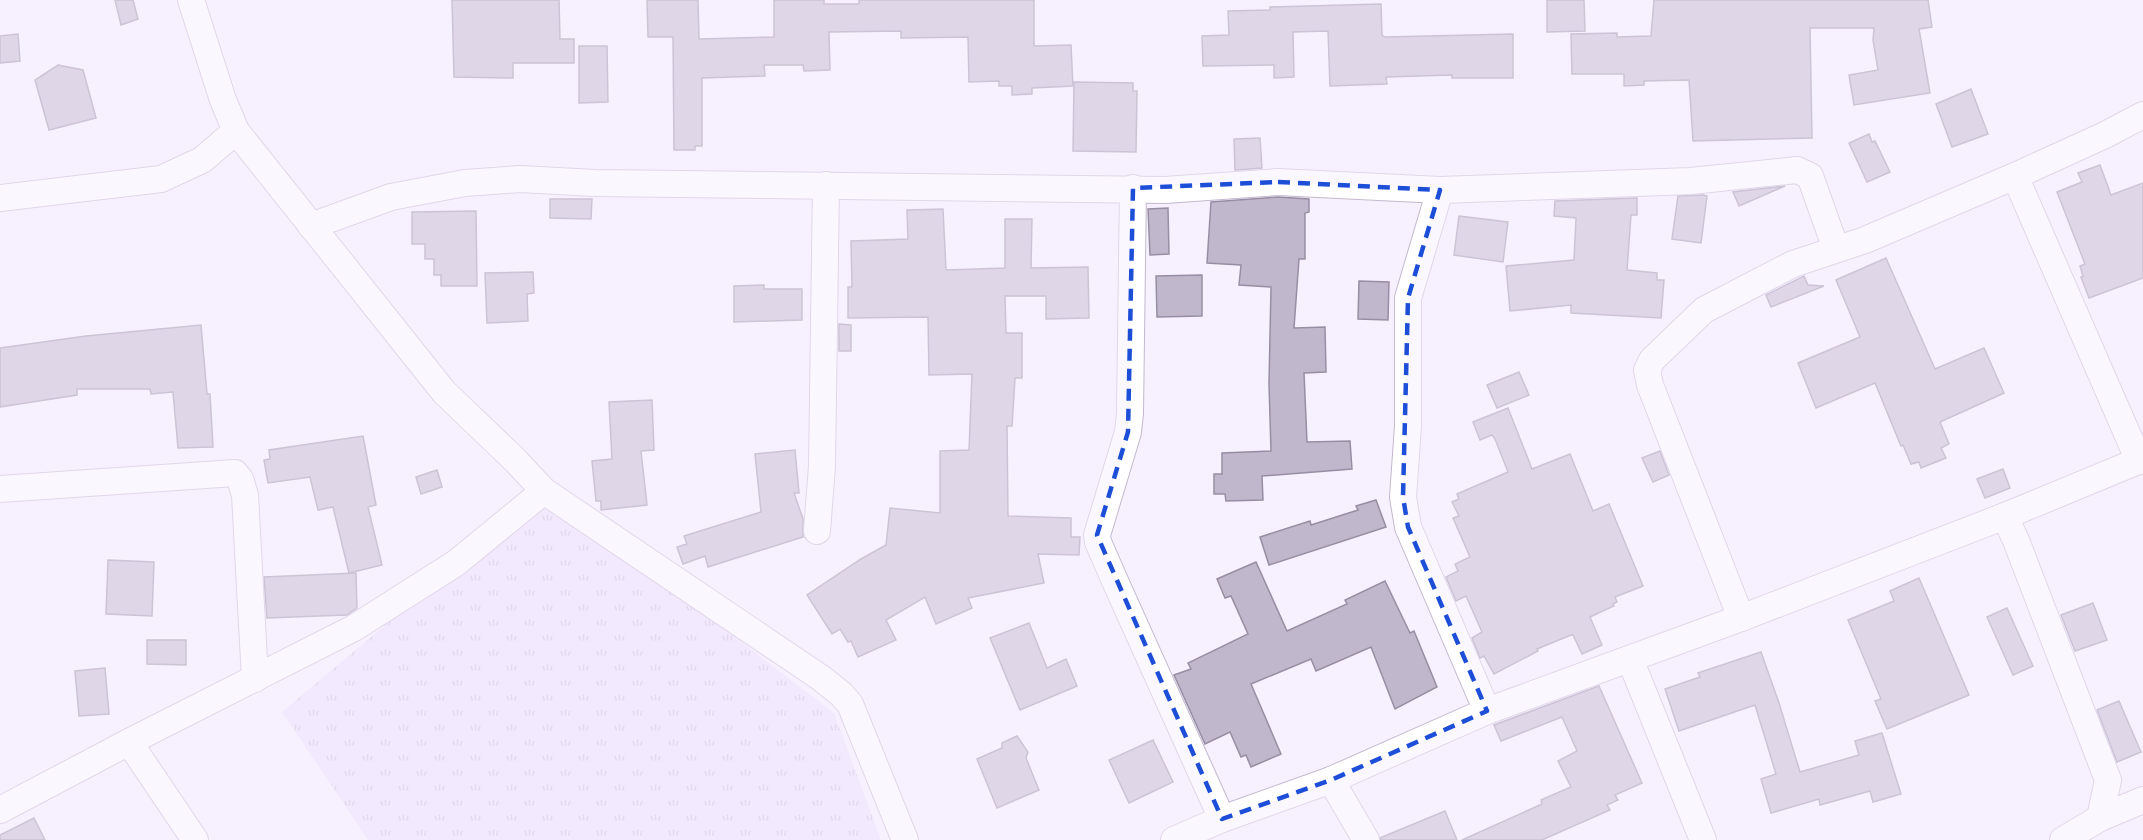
<svg xmlns="http://www.w3.org/2000/svg" width="2143" height="840" font-family="Signika,sans-serif">
  <style>
    .grass { fill: url(#grass-tufts) }
    .building { fill: #c1b7cd; stroke: #988ea4; stroke-width: 1.5 }
    .lines { fill: none; stroke-linecap: round; stroke-linejoin: round }
    .minor-casing { stroke: #c3b8cf; stroke-width: 28 }
    .minor { stroke: #fff; stroke-width: 26 }
    .marked { fill: none; stroke: #1d4ed8; stroke-width: 4.5; stroke-dasharray: 12 8; stroke-linejoin: round }
  </style>
  <defs>
    <pattern id="grass-tufts" width="24" height="20" patternUnits="userSpaceOnUse" patternTransform="scale(1.5)"><rect width="24" height="20" fill="#eddffd"/><path d="M3 7l-1-3M5 7V3M7 7l1-3M15 17l-1-3M17 17v-4M19 17l1-3" fill="none" stroke="#cabed8"/></pattern>
  </defs>
  <rect width="100%" height="100%" fill="#f7f1ff"/>
  <!-- grass -->
  <polygon class="grass" points="544,491 834,713 881,840 368,840 282,712"/>
  <!-- building -->
  <g class="building">
    <polygon points="115,0 133,0 138,19 121,25"/>
    <polygon points="452,0 559,0 560,39 574,39 574,63 513,63 513,78 454,77"/>
    <polygon points="647,0 698,0 699,39 774,37 774,0 824,0 824,4 859,4 859,0 1034,0 1034,46 1071,45 1073,86 1032,88 1032,94 1012,95 1012,86 999,86 999,81 969,82 968,37 901,38 901,31 829,32 830,70 804,71 803,65 764,65 765,76 702,78 702,146 695,146 695,150 674,150 673,37 648,37"/>
    <polygon points="1547,0 1584,0 1585,31 1547,32"/>
    <polygon points="1654,0 1928,0 1932,27 1919,29 1930,93 1854,105 1849,75 1878,70 1873,40 1874,28 1810,28 1812,138 1693,141 1689,80 1644,81 1644,85 1624,86 1624,74 1572,74 1571,34 1617,33 1617,37 1651,36"/>
    <polygon points="1381,4 1382,35 1385,37 1513,34 1513,78 1452,78 1452,75 1386,77 1387,84 1330,86 1328,31 1293,32 1294,77 1274,78 1274,65 1203,66 1202,36 1229,35 1228,11 1270,10 1270,7"/>
    <polygon points="18,34 20,61 0,63 0,36"/>
    <polygon points="579,46 607,46 608,102 579,103"/>
    <polygon points="58,65 83,70 96,118 49,130 35,80"/>
    <polygon points="1074,82 1133,83 1133,91 1137,91 1136,152 1073,151"/>
    <polygon points="1971,89 1988,134 1952,147 1936,104"/>
    <polygon points="1869,134 1872,142 1875,141 1890,172 1867,182 1849,143"/>
    <polygon points="1260,138 1262,168 1235,170 1234,139"/>
    <polygon points="2100,165 2111,195 2143,183 2143,278 2089,298 2081,277 2083,276 2080,266 2085,264 2057,192 2082,182 2078,173"/>
    <polygon points="1785,186 1739,206 1733,192"/>
    <polygon points="1703,195 1707,196 1701,243 1672,239 1678,196"/>
    <polygon points="1278,197 1309,199 1309,212 1305,213 1305,259 1299,259 1294,328 1325,327 1326,372 1304,373 1307,442 1350,441 1352,469 1262,476 1263,500 1226,501 1225,494 1214,494 1214,474 1222,474 1222,453 1271,451 1269,384 1271,287 1239,285 1241,265 1207,263 1211,202"/>
    <polygon points="1637,198 1637,215 1631,215 1627,270 1657,273 1657,280 1664,280 1661,318 1571,313 1571,305 1510,311 1506,266 1574,260 1576,218 1554,216 1555,201"/>
    <polygon points="550,199 592,199 591,219 550,218"/>
    <polygon points="1168,208 1169,254 1150,255 1148,209"/>
    <polygon points="943,209 946,270 1005,268 1005,219 1032,219 1031,268 1088,267 1089,318 1046,319 1046,296 1005,296 1006,333 1022,333 1022,378 1015,378 1012,426 1007,426 1008,516 1071,518 1071,537 1080,537 1079,555 1038,554 1044,583 968,598 972,608 936,624 925,597 886,620 896,640 858,657 851,641 848,642 840,629 832,634 807,595 861,559 886,545 890,508 940,513 940,451 969,450 972,374 929,375 928,317 848,318 848,287 852,287 851,241 908,239 907,210"/>
    <polygon points="476,211 477,286 441,286 441,275 434,275 434,259 425,259 425,244 412,244 412,212"/>
    <polygon points="1459,216 1508,222 1503,262 1454,255"/>
    <polygon points="1886,258 1935,369 1984,348 2004,393 1940,422 1949,444 1941,448 1946,458 1921,468 1919,462 1911,464 1903,445 1901,446 1875,383 1816,408 1798,363 1860,337 1836,280"/>
    <polygon points="533,272 534,293 527,294 528,321 487,323 485,273"/>
    <polygon points="1202,275 1202,316 1157,317 1156,276"/>
    <polygon points="1804,276 1808,285 1824,286 1771,307 1766,295"/>
    <polygon points="1359,281 1389,282 1388,320 1358,319"/>
    <polygon points="764,285 764,289 802,289 802,320 734,322 734,286"/>
    <polygon points="839,324 851,325 851,351 839,351"/>
    <polygon points="201,325 207,394 210,394 213,447 178,448 173,392 151,394 150,389 77,389 77,395 0,407 0,348 86,336"/>
    <polygon points="1519,372 1529,395 1497,408 1487,385"/>
    <polygon points="652,400 654,450 641,451 647,505 601,510 601,501 596,501 592,461 612,459 609,402"/>
    <polygon points="1508,408 1532,469 1570,454 1593,511 1609,504 1643,586 1615,597 1617,602 1613,604 1614,606 1590,617 1602,645 1582,654 1573,635 1571,635 1537,649 1538,651 1494,674 1484,656 1480,658 1472,638 1482,632 1466,596 1456,601 1446,577 1458,571 1455,564 1470,557 1453,518 1459,516 1452,502 1459,499 1457,494 1508,472 1495,439 1492,435 1480,440 1473,422"/>
    <polygon points="363,436 376,505 368,507 382,565 349,573 333,507 318,510 310,477 268,483 264,460 270,459 269,450"/>
    <polygon points="795,450 799,493 794,493 803,519 803,537 708,567 705,556 683,564 677,547 687,544 684,536 761,512 755,454"/>
    <polygon points="1660,451 1669,475 1653,482 1642,458"/>
    <polygon points="2003,469 2010,488 1985,498 1977,479"/>
    <polygon points="437,470 442,487 421,494 416,477"/>
    <polygon points="1376,500 1386,527 1269,565 1260,537 1310,521 1311,525 1358,510 1356,506"/>
    <polygon points="108,560 154,562 152,616 106,614"/>
    <polygon points="1256,562 1287,631 1347,604 1345,600 1385,581 1410,633 1414,631 1437,687 1395,709 1371,647 1316,671 1311,659 1251,684 1281,754 1251,767 1246,755 1241,757 1230,732 1205,744 1174,675 1191,669 1188,663 1248,634 1231,596 1225,598 1217,579"/>
    <polygon points="356,573 357,608 347,615 267,618 264,577"/>
    <polygon points="1919,578 1969,695 1887,729 1875,701 1881,699 1848,620 1894,601 1890,591"/>
    <polygon points="2093,603 2107,640 2075,651 2061,615"/>
    <polygon points="2007,608 2033,666 2013,675 1987,617"/>
    <polygon points="1029,623 1047,668 1066,659 1077,686 1020,710 990,638"/>
    <polygon points="147,640 186,640 186,665 147,664"/>
    <polygon points="1761,652 1779,703 1800,772 1859,755 1855,741 1882,733 1901,794 1873,802 1870,791 1820,805 1819,799 1771,813 1761,779 1776,774 1755,705 1679,731 1665,689 1700,677 1698,673"/>
    <polygon points="105,668 109,714 79,716 75,671"/>
    <polygon points="1599,686 1642,783 1615,795 1618,800 1607,805 1610,810 1542,840 1462,840 1542,804 1541,800 1571,787 1558,761 1577,751 1562,717 1501,741 1494,725"/>
    <polygon points="2119,701 2141,752 2117,762 2097,710"/>
    <polygon points="1017,736 1028,752 1026,758 1039,790 997,808 977,759 1002,748 1002,743"/>
    <polygon points="1153,740 1173,782 1129,803 1109,760"/>
    <polygon points="1445,811 1457,840 1381,840 1380,838"/>
    <polygon points="34,818 45,840 0,840 0,835"/>
  </g>
  <g class="lines">
    <!-- minor casing -->
    <g class="minor-casing">
      <g id="minor">
        <polyline points="191,0 223,100 236,131 444,392 516,461 544,491 821,678 841,694 850,704 905,840"/>
        <polyline points="2015,176 2139,461"/>
        <polyline points="1133,188 1130,413 1128,432 1097,535 1098,542 1115,581 1222,819"/>
        <polyline points="1440,190 1408,298 1408,426 1403,497 1408,527 1487,711"/>
        <polyline points="0,198 161,179 202,160 236,131"/>
        <polyline points="311,226 391,197 465,183 520,179 595,183 1165,190 1278,182 1440,190 1691,181 1797,170 1810,176 1836,249"/>
        <polyline points="0,489 235,473 240,479 245,495 255,679"/>
        <polyline points="2005,516 2143,459"/>
        <polyline points="817,531 822,466 826,185"/>
        <polyline points="1741,618 2005,516 2017,543 2108,780 2100,818 2063,840"/>
        <polyline points="1630,659 1703,840"/>
        <polyline points="129,742 195,840"/>
        <polyline points="1331,780 1366,840"/>
        <polyline points="0,810 129,742 354,628 456,563 544,491"/>
        <polyline points="2100,818 2143,800"/>
        <polyline points="1174,840 1222,819 1331,780 1487,711 1741,618 1650,385 1647,370 1652,360 1704,310 1793,264 1865,240 2015,176 2105,135 2143,115"/>
      </g>
    </g>
    <!-- minor -->
    <use href="#minor" class="minor"/>
  </g>
  <!-- marked area -->
  <path d="M0 0H2143V840H0ZM1278 182 1440 190 1408 298 1403 497 1408 527 1487 711 1331 780 1222 819 1097 535 1128 432 1133 188Z" fill="#f7f1ff" fill-opacity=".55" fill-rule="evenodd"/>
  <path class="marked" d="M1278 182 1440 190 1408 298 1403 497 1408 527 1487 711 1331 780 1222 819 1097 535 1128 432 1133 188Z"/>
</svg>
